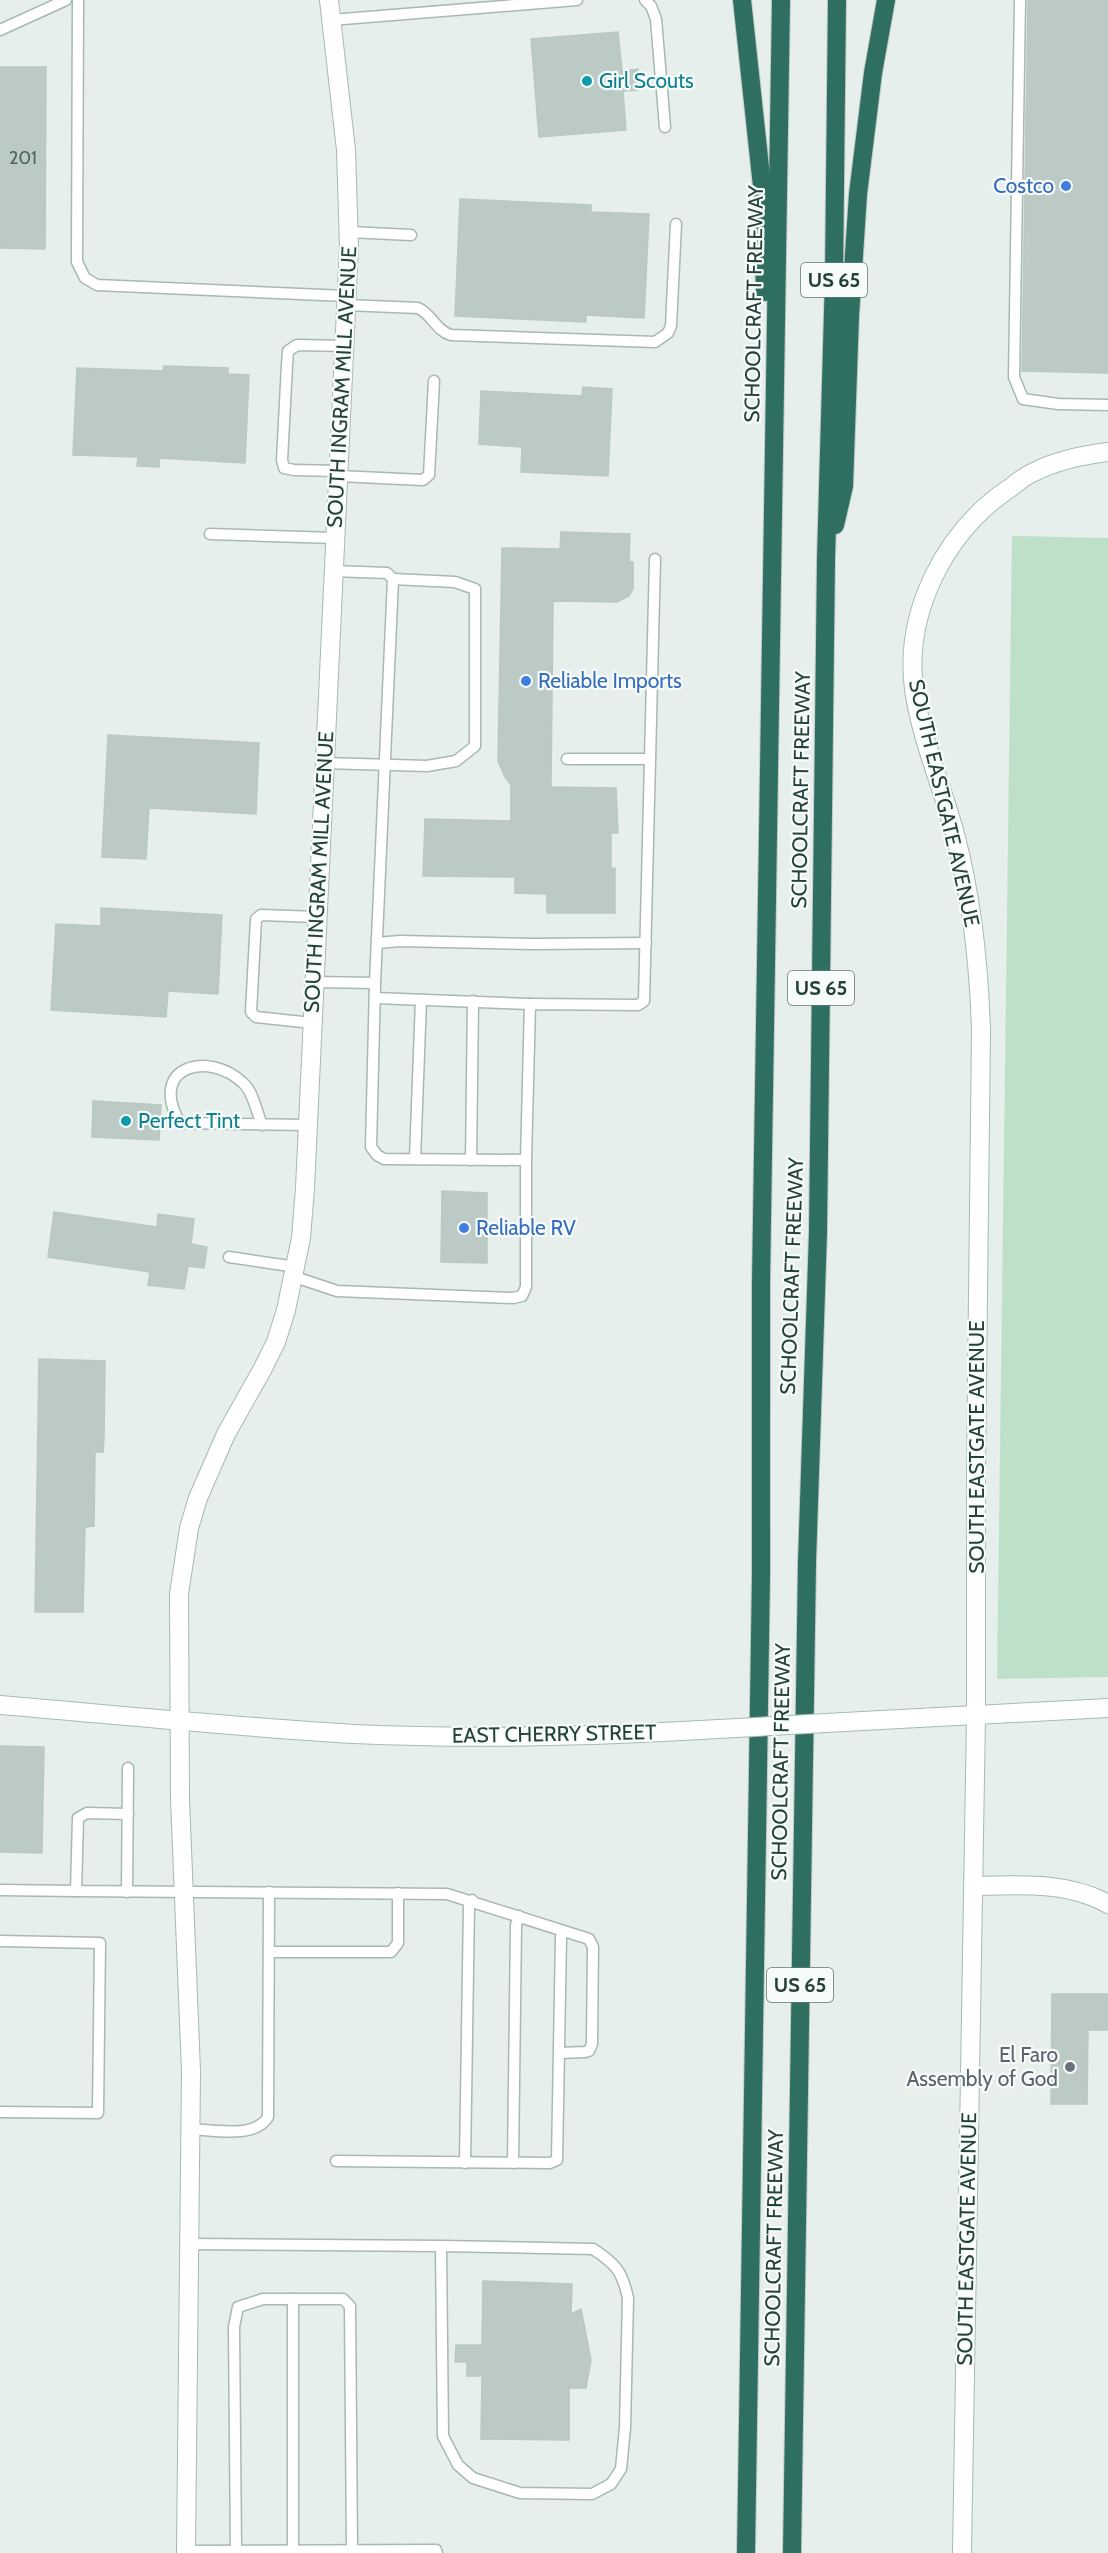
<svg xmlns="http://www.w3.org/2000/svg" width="1108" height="2553" font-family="Cabin,sans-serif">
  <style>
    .green { fill: #bfe0c8 }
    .building { fill: #bbcac4; stroke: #b8c9c2; stroke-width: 1.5 }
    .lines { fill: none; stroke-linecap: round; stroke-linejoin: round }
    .lane-casing { stroke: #a8b8b2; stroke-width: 13 }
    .street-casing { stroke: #a8b8b2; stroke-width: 20 }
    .secondary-casing { stroke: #a4bbb3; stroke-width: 20 }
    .highway-casing { stroke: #c2cac8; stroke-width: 20 }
    .lane { stroke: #fff; stroke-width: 10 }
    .street { stroke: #fff; stroke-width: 18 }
    .secondary { stroke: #fff; stroke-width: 18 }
    .highway { stroke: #2f6f62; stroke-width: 18 }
    .secondary-bridge-casing { stroke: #a4bbb3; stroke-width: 20; stroke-linecap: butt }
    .secondary-bridge { stroke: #fff; stroke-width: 18 }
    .culture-dot { fill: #0f9aa8; stroke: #f7fbf9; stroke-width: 2 }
    .shop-dot { fill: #3f7fe0; stroke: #f7fbf9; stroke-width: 2 }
    .worship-dot { fill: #6b7280; stroke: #f7fbf9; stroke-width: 2 }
    .labels { text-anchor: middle; stroke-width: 4.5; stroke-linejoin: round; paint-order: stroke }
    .number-label { font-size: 18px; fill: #4a645c }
    .shield { fill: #f7fbf9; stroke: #637a73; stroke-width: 1.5 }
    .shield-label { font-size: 20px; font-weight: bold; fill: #24423a }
    .culture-label { font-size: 21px; fill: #0d838f; stroke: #f7fbf9; text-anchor: start }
    .shop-label { font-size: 21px; fill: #366cbe; stroke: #f7fbf9; text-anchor: start }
    .street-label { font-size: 21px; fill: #24423a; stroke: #f7fbf9 }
    .worship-label { font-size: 21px; fill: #5b616d; stroke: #f7fbf9; text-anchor: end }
  </style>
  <rect width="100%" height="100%" fill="#e6efeb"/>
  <!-- green -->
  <polygon class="green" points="1012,536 1108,538 1108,1677 997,1679"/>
  <!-- building -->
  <g class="building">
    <polygon points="1028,0 1108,0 1108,373 1022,371"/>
    <polygon points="618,32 622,71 638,69 639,90 623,91 626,130 539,137 531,39"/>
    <polygon points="0,67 46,67 45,249 0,248"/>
    <polygon points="460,199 591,205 591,212 649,214 644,318 586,315 586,322 455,316"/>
    <polygon points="164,366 228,368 228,374 249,375 245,463 159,458 159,467 137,466 138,457 73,455 77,368 163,371"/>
    <polygon points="583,387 612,389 608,476 521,472 522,447 479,444 481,391 582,396"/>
    <polygon points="561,532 630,534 629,561 633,562 633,589 629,596 617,602 553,601 551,787 616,788 618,833 611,833 611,869 615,868 615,913 547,913 547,894 515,893 515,877 423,876 425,819 511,821 511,785 505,777 498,761 502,548 560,549"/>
    <polygon points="108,735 259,743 256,814 149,808 146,859 102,857"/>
    <polygon points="101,908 222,915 218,994 168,991 166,1017 51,1010 56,924 101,926"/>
    <polygon points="93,1101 161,1105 159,1140 92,1137"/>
    <polygon points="442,1191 487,1193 487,1263 441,1262"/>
    <polygon points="54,1212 157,1227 158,1214 194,1219 191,1244 207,1247 204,1268 188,1266 184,1289 148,1285 150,1272 48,1257"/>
    <polygon points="39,1359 105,1361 104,1438 103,1452 95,1452 94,1526 85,1527 83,1612 35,1612"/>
    <polygon points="0,1746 44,1747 42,1853 0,1852"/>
    <polygon points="1052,1994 1108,1994 1108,2030 1088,2030 1087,2104 1051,2104"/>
    <polygon points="483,2281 572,2284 571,2314 581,2309 591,2360 586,2388 569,2388 569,2440 481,2439 482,2376 467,2376 467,2362 455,2362 456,2345 482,2345"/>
  </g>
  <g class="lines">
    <!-- lane casing -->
    <g class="lane-casing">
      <g id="lane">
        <polyline points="78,0 77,262 85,278 97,285 346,296"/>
        <polyline points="645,0 651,6 656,19 665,127"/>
        <polyline points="1020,0 1014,377 1023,399 1058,404 1108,405"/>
        <polyline points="331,20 577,0"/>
        <polyline points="0,30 66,0"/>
        <polyline points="349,232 411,235"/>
        <path d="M346 305 418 308C432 314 436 331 451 335L655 342 668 333 671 326 676 224"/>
        <polyline points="338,471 294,470 284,468 282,460 287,365 288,351 297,345 344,346"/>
        <polyline points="338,476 423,480 429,475 434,381"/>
        <polyline points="210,534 335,538"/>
        <polyline points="333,571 387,573 393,579 375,983 371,1147 377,1155 384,1159 526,1160 530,1004 638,1005 644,1001 655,559"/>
        <polyline points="567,759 650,759"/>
        <polyline points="324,763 427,766 456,761 475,746 475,589 455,582 393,579"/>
        <polyline points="377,943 400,941 533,944 646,943"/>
        <polyline points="314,982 375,983"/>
        <polyline points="375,998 530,1004"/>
        <polyline points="312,1023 256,1017 251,1012 256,919 261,915 317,917"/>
        <path d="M262 1125C257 1113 253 1091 243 1083 209 1050 147 1066 180 1123L308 1125"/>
        <polyline points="415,1159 421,1000"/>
        <polyline points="471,1160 473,1001"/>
        <polyline points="229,1257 296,1267"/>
        <polyline points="295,1277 337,1291 513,1298 522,1296 526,1287 526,1160"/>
        <polyline points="128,1814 87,1813 78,1818 76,1891 447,1894 589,1939 593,1947 592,2044 589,2051 585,2052 560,2053"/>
        <polyline points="0,1890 76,1891"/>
        <polyline points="127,1892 128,1768"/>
        <polyline points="0,1941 100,1943 98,2113 0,2112"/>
        <polyline points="269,1952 391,1952 398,1943 398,1893"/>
        <path d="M190 2129C213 2130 255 2139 268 2117L269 1892"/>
        <polyline points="336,2161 550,2163 557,2160 561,1937 563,1931"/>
        <polyline points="465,2163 469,1905 472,1900"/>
        <polyline points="513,2163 516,1925 519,1916"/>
        <path d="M189 2244 441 2246 443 2436 458 2465 473 2478 520 2493 592 2494 611 2484 621 2469 625 2428 628 2298C622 2271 616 2264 593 2249L441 2246"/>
        <polyline points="293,2299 293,2551"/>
        <polyline points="186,2551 436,2550 437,2553"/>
        <polyline points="236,2553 234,2327 238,2307 263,2299 343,2299 350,2306 352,2551"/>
      </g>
    </g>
    <!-- street casing -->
    <g class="street-casing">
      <g id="street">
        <path d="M973 1886C1017 1885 1068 1881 1108 1904"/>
        <polyline points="186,2551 191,2071 180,1799 179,1594 189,1528 198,1498 226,1434 262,1370 276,1342 286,1310 301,1238 305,1188 349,246 346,150 329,0"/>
      </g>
    </g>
    <!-- secondary casing -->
    <g class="secondary-casing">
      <g id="secondary">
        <path d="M0 1705C118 1715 236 1727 354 1734 464 1739 573 1737 682 1731"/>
        <polyline points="881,1720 1108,1708"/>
        <path d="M962 2553 976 1716V1470L981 1031C979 965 972 898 955 834 942 786 921 739 914 689 904 612 945 533 1007 490 1016 484 1024 476 1034 472 1056 461 1083 455 1108 452"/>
      </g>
    </g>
    <!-- highway casing -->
    <g class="highway-casing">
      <g id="highway">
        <polyline points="742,0 762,186 765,292"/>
        <polyline points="835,525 844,486 850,316 858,194 873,73 886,0"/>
        <polyline points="746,2553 761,1574 761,1283 781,0"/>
        <polyline points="792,2553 807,1562 818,1232 826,559 834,277 837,0"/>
      </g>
    </g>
    <!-- lane -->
    <use href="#lane" class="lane"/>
    <!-- street -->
    <use href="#street" class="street"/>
    <!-- secondary -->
    <use href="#secondary" class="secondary"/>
    <!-- highway -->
    <use href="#highway" class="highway"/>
    <!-- secondary-bridge casing -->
    <g class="secondary-bridge-casing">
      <polyline id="secondary-bridge" points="682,1731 881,1720"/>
    </g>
    <!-- secondary-bridge -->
    <use href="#secondary-bridge" class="secondary-bridge"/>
  </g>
  <!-- markers -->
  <g class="culture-dot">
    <circle cx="587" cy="81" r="6"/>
    <circle cx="126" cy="1121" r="6"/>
  </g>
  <g class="shop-dot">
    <circle cx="1066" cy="186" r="6"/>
    <circle cx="526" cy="681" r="6"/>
    <circle cx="464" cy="1228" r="6"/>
  </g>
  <circle class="worship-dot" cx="1070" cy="2067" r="6"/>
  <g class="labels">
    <!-- number labels -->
    <g class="number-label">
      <text x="23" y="164">201</text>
    </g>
    <!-- shield labels -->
    <g class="shield">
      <rect x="801" y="263" width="66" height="34" rx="4.5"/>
      <rect x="788" y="971" width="66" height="34" rx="4.5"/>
      <rect x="767" y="1968" width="66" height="34" rx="4.5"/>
    </g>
    <g class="shield-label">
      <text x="834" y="287">US 65</text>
      <text x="821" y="995">US 65</text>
      <text x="800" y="1992">US 65</text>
    </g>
    <!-- culture labels -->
    <g class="culture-label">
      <text x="599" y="88">Girl Scouts</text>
      <text x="138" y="1128">Perfect Tint</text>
    </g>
    <!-- shop labels -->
    <g class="shop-label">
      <text x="1054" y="193" text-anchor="end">Costco</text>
      <text x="538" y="688">Reliable Imports</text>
      <text x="476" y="1235">Reliable RV</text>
    </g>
    <!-- street labels -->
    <g class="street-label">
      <text transform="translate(754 304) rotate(-89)" y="7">SCHOOLCRAFT FREEWAY</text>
      <text transform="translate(342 387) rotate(-87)" y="7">SOUTH INGRAM MILL AVENUE</text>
      <text transform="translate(801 790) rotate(-89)" y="7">SCHOOLCRAFT FREEWAY</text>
      <text transform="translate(944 803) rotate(77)" y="7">SOUTH EASTGATE AVENUE</text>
      <text transform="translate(319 872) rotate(-87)" y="7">SOUTH INGRAM MILL AVENUE</text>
      <text transform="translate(792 1276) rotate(-88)" y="7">SCHOOLCRAFT FREEWAY</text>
      <text transform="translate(977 1447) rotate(-90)" y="7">SOUTH EASTGATE AVENUE</text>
      <text transform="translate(554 1734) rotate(-1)" y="7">EAST CHERRY STREET</text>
      <text transform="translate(781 1762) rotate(-89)" y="7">SCHOOLCRAFT FREEWAY</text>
      <text transform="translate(967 2239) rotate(-89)" y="7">SOUTH EASTGATE AVENUE</text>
      <text transform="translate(774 2248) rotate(-89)" y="7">SCHOOLCRAFT FREEWAY</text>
    </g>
    <!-- worship labels -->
    <g class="worship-label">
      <text x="1058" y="2062">El Faro<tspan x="1058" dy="24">Assembly of God</tspan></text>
    </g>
  </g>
</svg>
